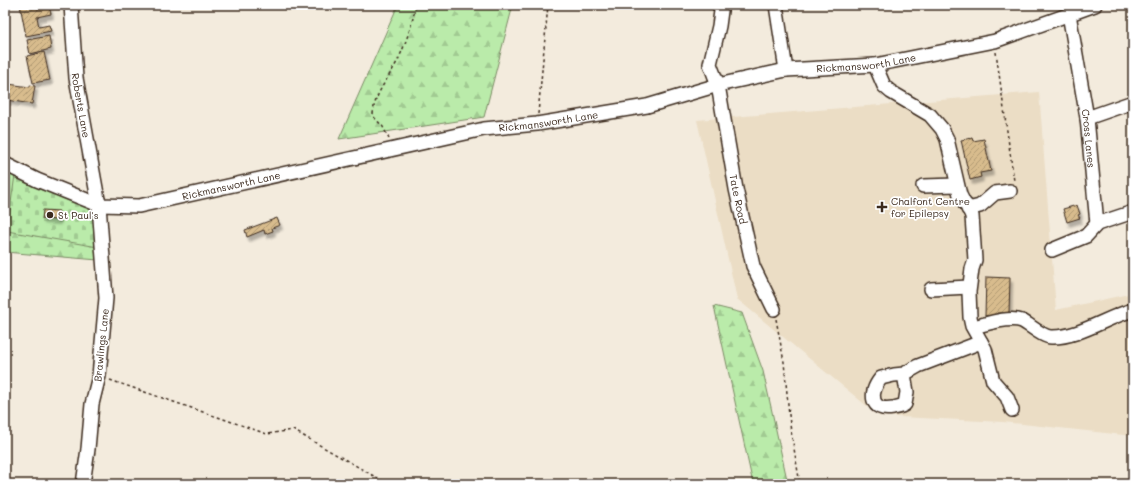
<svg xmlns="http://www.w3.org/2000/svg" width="1138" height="489" font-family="Mali,sans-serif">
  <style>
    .built { fill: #ebddc5 }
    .forest { fill: url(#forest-firs); stroke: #7a8a64 }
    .cemetery { fill: url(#cemetery-stones); stroke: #7a8a64 }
    .building { fill: url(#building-hatch); stroke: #3b2a1e; filter: url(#shadow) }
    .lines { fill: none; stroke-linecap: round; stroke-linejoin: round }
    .minor-casing { stroke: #3b2a1e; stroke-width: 16 }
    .path { stroke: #3b2a1e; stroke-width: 1.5; stroke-dasharray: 3 3; stroke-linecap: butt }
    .minor { stroke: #fff; stroke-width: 13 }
    .poi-dot { fill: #3b2a1e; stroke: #fff; stroke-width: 1.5 }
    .labels { text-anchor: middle; stroke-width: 3.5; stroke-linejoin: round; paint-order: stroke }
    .street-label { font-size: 10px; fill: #3b2a1e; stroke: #fff }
    .poi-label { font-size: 10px; fill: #3b2a1e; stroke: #fff; text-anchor: start }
  </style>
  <defs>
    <pattern id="forest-firs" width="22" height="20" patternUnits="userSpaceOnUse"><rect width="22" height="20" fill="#baebaa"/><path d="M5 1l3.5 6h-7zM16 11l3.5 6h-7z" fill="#a1ca92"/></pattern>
    <pattern id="cemetery-stones" width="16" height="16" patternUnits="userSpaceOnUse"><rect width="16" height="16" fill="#baebaa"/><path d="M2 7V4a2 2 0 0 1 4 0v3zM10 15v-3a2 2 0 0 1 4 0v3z" fill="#a1ca92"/></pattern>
    <pattern id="building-hatch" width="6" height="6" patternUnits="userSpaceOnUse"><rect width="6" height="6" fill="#d8bc8d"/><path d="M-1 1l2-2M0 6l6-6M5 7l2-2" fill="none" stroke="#b09973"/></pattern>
    <filter id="shadow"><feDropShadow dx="2.5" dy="4.5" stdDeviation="1" flood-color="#0004"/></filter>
  </defs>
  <rect width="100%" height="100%" fill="#f3ebdd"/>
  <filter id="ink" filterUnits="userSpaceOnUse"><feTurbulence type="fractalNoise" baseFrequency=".025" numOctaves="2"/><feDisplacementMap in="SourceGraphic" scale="8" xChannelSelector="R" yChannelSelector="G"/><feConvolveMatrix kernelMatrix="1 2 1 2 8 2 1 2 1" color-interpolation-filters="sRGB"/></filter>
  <g filter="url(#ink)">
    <!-- built -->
    <polygon class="built" points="1039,92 1056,310 1133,293 1133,436 1003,422 879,416 737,299 697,120"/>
    <!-- forest -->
    <g class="forest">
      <polygon points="398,5 513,5 484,117 339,139"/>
      <polygon points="5,168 98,241 98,260 5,252"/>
      <polygon points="714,306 742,313 763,371 788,484 753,484"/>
    </g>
    <!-- cemetery -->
    <polygon class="cemetery" points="15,175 99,205 98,247 7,231"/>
    <!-- building -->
    <g class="building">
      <polygon points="20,5 36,5 37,9 49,6 51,14 37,17 39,27 49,25 51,31 26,36"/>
      <polygon points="49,36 51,49 30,54 27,40"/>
      <polygon points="44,52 50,80 33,83 27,56"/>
      <polygon points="8,84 30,87 30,85 35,86 32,104 6,100"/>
      <polygon points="972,138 973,141 984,139 991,171 980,173 981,177 970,180 961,140"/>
      <polygon points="1077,205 1080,214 1078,215 1080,218 1067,222 1063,209"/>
      <polygon points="43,210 59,211 58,220 42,219"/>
      <polygon points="277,218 280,225 272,228 273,231 265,234 264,230 247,237 245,230"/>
      <polygon points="986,277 1010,278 1009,313 997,313 997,316 985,316"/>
    </g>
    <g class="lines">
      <!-- minor casing -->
      <g class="minor-casing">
        <g id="minor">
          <path id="s1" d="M71 5 76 78 99 205 106 298 99 376 92 404 88 449 83 484"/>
          <path id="s2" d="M719 5 721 11 719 26 710 64 718 85 736 189 753 266 774 309"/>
          <polyline points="776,5 786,70"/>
          <path id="s3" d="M1069 14 1087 118 1097 224"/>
          <polyline points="875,65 884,86 891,92 930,115 942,129 947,139 960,195 964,203 968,207 972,216 975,260 972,269 969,292 970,317 972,326 985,349 993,381 1007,397 1012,410"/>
          <polyline points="1087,118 1133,102"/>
          <path id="s4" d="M5 164 37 180 99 205 139 206 484 129 537 124 647 106 718 85 786 70 875 65 995 41 1095 5"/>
          <polyline points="923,186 957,185"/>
          <polyline points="968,209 980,206 995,193 1010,191"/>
          <polyline points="1052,250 1086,236 1097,224 1133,212"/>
          <polyline points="931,289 969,287"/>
          <path d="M973 327C986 324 1009 316 1022 321 1030 325 1043 337 1051 337 1078 338 1107 317 1133 310"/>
          <path d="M904 374 907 392 905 404C901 407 897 407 893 408 870 412 869 393 881 378L894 375 904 374 918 366 981 342"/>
        </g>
      </g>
      <!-- path -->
      <g class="path">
        <polyline points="996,52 1014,181"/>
        <polyline points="538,114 548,5"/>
        <path d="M389 139 383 127 373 116C373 94 390 77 399 58 407 40 412 24 416 5"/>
        <polyline points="776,319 784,362 790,425 800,484"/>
        <polyline points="110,380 267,434 293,430 388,484"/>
      </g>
      <!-- minor -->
      <use href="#minor" class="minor"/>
    </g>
  </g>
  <!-- markers -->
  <g class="poi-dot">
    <path d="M880 201h4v4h4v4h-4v4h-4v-4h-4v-4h4z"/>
    <circle cx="50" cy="215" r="4"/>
  </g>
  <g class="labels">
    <!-- street labels -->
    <g class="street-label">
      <text dy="4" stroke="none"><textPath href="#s4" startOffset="885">Rickmansworth Lane</textPath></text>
      <text dy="4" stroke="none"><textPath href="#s1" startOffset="101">Roberts Lane</textPath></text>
      <text dy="4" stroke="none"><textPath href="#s4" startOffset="561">Rickmansworth Lane</textPath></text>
      <text dy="4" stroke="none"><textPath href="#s3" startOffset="126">Cross Lanes</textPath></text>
      <text dy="4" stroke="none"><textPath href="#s4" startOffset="237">Rickmansworth Lane</textPath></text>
      <text dy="4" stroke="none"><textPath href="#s2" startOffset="199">Tate Road</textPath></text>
      <text transform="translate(101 345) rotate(-84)" y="4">Brawlings Lane</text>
    </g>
    <!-- poi labels -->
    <g class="poi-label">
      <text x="891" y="205">Chalfont Centre<tspan x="891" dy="12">for Epilepsy</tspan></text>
      <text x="58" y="219">St Paul's</text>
    </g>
  </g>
  <!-- margin -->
  <rect width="1138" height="489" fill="none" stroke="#fff" stroke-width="20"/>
  <rect x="10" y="10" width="1118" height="469" fill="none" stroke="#3b2a1e" stroke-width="1.5" filter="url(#ink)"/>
</svg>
